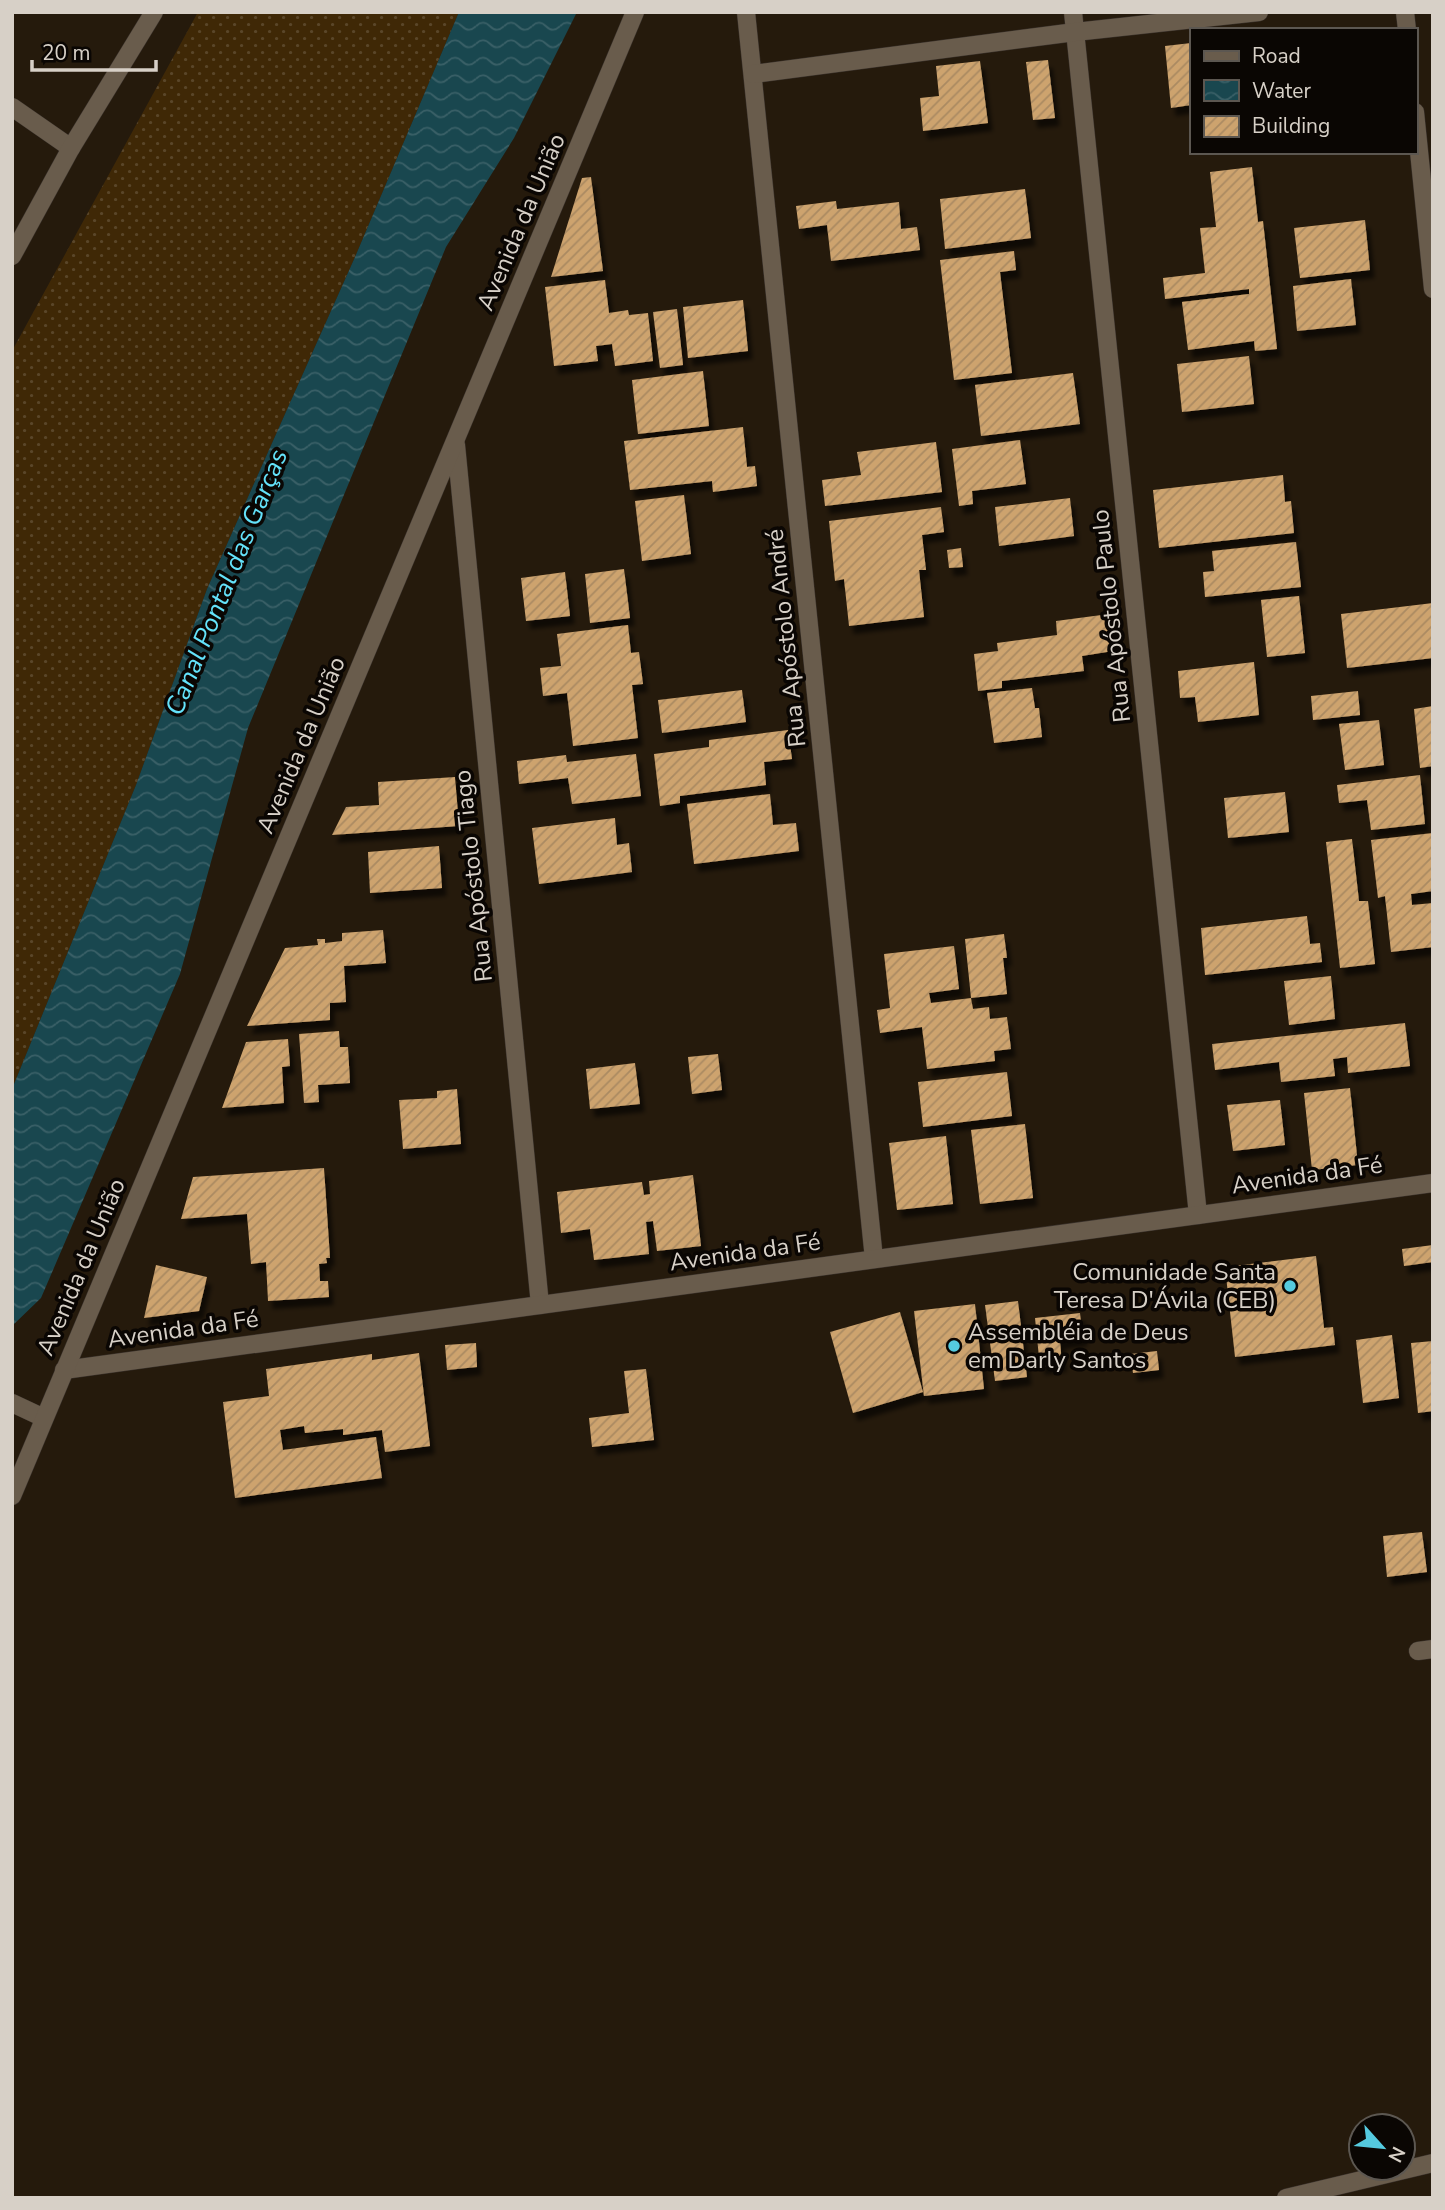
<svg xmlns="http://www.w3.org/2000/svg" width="1445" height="2210" font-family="'Nunito Sans',sans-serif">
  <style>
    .grass { fill: url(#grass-dots) }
    .water { fill: url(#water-waves) }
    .building { fill: url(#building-hatch); filter: url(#shadow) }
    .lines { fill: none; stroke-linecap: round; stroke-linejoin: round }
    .minor-casing { stroke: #3a322c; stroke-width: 19 }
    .minor { stroke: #695c4c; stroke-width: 18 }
    .poi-dot { fill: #55cadf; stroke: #0a0603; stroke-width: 2.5 }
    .labels { text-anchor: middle; stroke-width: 7; stroke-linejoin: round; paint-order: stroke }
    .street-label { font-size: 24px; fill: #d7d0c7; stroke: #0a0603 }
    .poi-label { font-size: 24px; fill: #d7d0c7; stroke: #0a0603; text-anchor: end }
    .water-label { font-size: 26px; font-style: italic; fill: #64e2fa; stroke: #0a0603 }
  </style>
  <defs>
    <pattern id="grass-dots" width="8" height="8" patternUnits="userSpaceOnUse" patternTransform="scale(1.75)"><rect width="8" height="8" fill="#3f2806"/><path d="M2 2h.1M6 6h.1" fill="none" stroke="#5a4629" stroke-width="1.8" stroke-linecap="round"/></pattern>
    <pattern id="water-waves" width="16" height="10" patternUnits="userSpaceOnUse" patternTransform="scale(1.75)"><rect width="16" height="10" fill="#19474f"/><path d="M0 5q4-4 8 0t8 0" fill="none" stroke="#3a6067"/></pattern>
    <pattern id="building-hatch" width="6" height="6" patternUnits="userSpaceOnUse" patternTransform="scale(1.75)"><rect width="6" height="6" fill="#cda36e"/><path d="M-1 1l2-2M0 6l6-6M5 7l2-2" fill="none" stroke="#aa8a62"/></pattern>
    <filter id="shadow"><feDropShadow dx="4.5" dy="8" stdDeviation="2" flood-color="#0009"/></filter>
  </defs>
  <rect width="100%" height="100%" fill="#251a0c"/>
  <!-- grass -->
  <polygon class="grass" points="198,12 459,12 355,257 207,589 136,785 12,1089 12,351"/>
  <!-- water -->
  <polygon class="water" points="459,12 577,12 514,138 446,247 248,728 180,974 41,1298 12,1326 12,1089 136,785 207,589 355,257"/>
  <!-- building -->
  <g class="building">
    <polygon points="1191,43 1191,105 1171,108 1165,46"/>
    <polygon points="1048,60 1055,118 1033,120 1026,62"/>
    <polygon points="980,61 988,123 923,131 920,98 939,96 936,66"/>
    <polygon points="1252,167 1258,222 1263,221 1277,349 1255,351 1254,341 1188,350 1182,302 1249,294 1249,289 1165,299 1163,278 1205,273 1200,228 1216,227 1210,172"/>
    <polygon points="591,177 603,271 551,277 582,178"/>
    <polygon points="1025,189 1031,238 945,249 940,199"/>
    <polygon points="836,201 837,209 899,202 901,229 917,227 920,250 831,261 827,225 799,229 796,206"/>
    <polygon points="1365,220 1370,270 1300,278 1294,228"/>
    <polygon points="1014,251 1016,270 1000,272 1012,373 954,380 940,260"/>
    <polygon points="1351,279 1356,325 1297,331 1293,286"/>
    <polygon points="605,280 609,313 628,310 629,315 648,313 653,361 615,366 612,344 596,346 598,361 554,366 545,287"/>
    <polygon points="743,300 748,351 688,358 683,307"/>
    <polygon points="677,309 683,365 660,368 653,312"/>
    <polygon points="1249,356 1254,404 1182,412 1177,364"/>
    <polygon points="703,371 709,426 638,434 632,380"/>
    <polygon points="1073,373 1080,424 981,436 975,385"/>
    <polygon points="743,427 747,467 755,466 757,486 713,492 712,481 630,490 624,441"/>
    <polygon points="1020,440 1026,484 972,491 973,504 959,506 952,449"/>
    <polygon points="936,442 942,492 825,506 822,480 861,475 857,452"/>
    <polygon points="1283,475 1285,502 1291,501 1294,533 1159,548 1153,490"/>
    <polygon points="684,495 691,554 642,561 635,501"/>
    <polygon points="1070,498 1074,536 999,546 995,507"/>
    <polygon points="941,507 944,532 922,535 926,570 919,570 924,617 849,626 844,579 835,581 829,521"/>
    <polygon points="1296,542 1301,587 1205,597 1203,572 1214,571 1212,551"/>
    <polygon points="961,548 963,567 949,568 947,550"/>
    <polygon points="624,569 630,618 590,623 585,574"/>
    <polygon points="565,572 570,616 526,621 521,578"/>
    <polygon points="1299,596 1305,653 1267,657 1261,600"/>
    <polygon points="1433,603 1433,658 1347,668 1341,614"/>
    <polygon points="1109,614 1113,651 1082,656 1084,671 1002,681 1002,688 978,691 974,654 998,651 997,643 1057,635 1056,621"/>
    <polygon points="628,625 631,653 639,652 643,684 632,685 638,738 573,746 567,693 543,696 540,668 561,666 557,634"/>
    <polygon points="1254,662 1259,715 1198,722 1195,697 1180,698 1178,671"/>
    <polygon points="1032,688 1035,708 1039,708 1042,737 994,743 987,693"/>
    <polygon points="742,690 746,722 662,733 658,700"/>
    <polygon points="1358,691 1360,715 1313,720 1311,696"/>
    <polygon points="1433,706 1433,766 1420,768 1414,709"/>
    <polygon points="1379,720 1384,765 1345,770 1339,724"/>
    <polygon points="788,730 792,759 764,762 766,785 680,796 680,803 660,806 654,754 709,747 709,740"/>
    <polygon points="636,754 641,796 572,804 568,778 519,784 517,761 566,755 567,762"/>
    <polygon points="1420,775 1425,824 1371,830 1367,800 1339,803 1337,785"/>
    <polygon points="455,777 459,826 332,835 346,807 379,805 378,782"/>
    <polygon points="1285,792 1289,832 1228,838 1224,798"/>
    <polygon points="770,794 773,825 796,823 799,851 694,864 687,804"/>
    <polygon points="615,818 617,845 629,843 632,872 539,884 532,828"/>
    <polygon points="1433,833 1433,891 1411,894 1412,905 1433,903 1433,947 1391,952 1385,896 1378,898 1371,840"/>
    <polygon points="1352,839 1359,901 1368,901 1375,964 1340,968 1326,842"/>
    <polygon points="439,846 442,888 370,893 368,852"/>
    <polygon points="1307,916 1310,944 1320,943 1322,962 1205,975 1201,928"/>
    <polygon points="383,930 386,963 344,966 346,1002 330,1003 330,1020 247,1026 285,948 318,945 317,939 325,939 325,943 342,941 342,933"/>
    <polygon points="1004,934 1007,958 1003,958 1007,994 971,998 973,1009 989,1007 990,1019 1007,1017 1011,1049 994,1051 995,1061 927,1069 922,1027 880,1033 877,1010 890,1008 884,954 954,946 959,989 929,993 931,1003 971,998 965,939"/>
    <polygon points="1331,976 1335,1019 1289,1025 1284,981"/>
    <polygon points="1405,1023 1410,1066 1348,1073 1347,1057 1333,1059 1335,1076 1281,1082 1279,1062 1215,1070 1212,1044"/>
    <polygon points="339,1031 340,1047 348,1047 350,1083 318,1085 319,1102 304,1103 299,1034"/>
    <polygon points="288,1039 290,1066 282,1067 284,1103 222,1108 246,1042"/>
    <polygon points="718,1054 722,1090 692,1094 688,1057"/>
    <polygon points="635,1063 640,1104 590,1109 586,1069"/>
    <polygon points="1007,1072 1012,1116 923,1127 918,1082"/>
    <polygon points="1350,1088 1358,1165 1312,1170 1304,1093"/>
    <polygon points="457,1089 461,1144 403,1149 399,1100 437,1098 437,1091"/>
    <polygon points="1280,1100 1285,1145 1233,1151 1227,1105"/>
    <polygon points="1025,1124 1033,1198 980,1204 971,1130"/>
    <polygon points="946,1136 953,1204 897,1210 889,1143"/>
    <polygon points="324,1168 330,1258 326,1258 327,1263 319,1264 320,1281 328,1281 329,1297 268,1301 266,1262 251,1264 247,1214 181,1219 193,1177"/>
    <polygon points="693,1175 701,1246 657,1251 653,1221 646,1222 649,1254 594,1260 590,1229 561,1233 557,1192 642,1182 644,1195 650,1194 649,1181"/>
    <polygon points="1433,1245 1433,1262 1404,1266 1402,1249"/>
    <polygon points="1316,1256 1324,1328 1333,1327 1335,1345 1235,1357 1225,1267"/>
    <polygon points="156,1265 207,1277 199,1311 144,1318"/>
    <polygon points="1018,1301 1027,1377 995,1381 985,1305"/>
    <polygon points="975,1304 984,1389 924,1396 914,1311"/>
    <polygon points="900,1312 923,1392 853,1413 830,1332"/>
    <polygon points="1080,1313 1083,1338 1060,1341 1062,1364 1040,1367 1035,1318"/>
    <polygon points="1392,1335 1399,1398 1363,1403 1356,1340"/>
    <polygon points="1433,1341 1433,1411 1418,1413 1411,1343"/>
    <polygon points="476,1343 477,1367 447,1370 445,1345"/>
    <polygon points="1157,1351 1159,1370 1133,1373 1130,1354"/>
    <polygon points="419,1353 430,1446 385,1452 382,1430 343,1435 343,1429 305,1433 304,1426 280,1430 283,1450 376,1437 382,1478 235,1498 223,1402 269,1396 266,1369 372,1354 372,1360"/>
    <polygon points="646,1369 654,1440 592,1447 589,1418 629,1413 624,1371"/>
    <polygon points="1422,1532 1427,1572 1387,1577 1383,1536"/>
  </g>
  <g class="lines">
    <!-- minor casing -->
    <g class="minor-casing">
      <g id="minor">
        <polyline points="746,12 874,1259"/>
        <polyline points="1073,12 1198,1215"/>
        <polyline points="1405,12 1407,30"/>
        <polyline points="753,74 1075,32 1259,12"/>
        <polyline points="12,107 71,148"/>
        <polyline points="1415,112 1433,289"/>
        <polyline points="12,256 71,148 154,12"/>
        <polyline points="456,445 540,1305"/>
        <polyline points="64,1370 1433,1183"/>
        <polyline points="12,1403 44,1418"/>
        <polyline points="12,1496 635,12"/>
        <polyline points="1418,1651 1433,1649"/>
        <polyline points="1286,2198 1433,2163"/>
      </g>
    </g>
    <!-- minor -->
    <use href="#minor" class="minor"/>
  </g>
  <!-- markers -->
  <g class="poi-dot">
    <circle cx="1290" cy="1286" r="7"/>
    <circle cx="954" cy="1346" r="7"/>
  </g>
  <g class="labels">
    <!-- street labels -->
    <g class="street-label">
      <text transform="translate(521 222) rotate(-67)" y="8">Avenida da União</text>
      <text transform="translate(1111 616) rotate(-96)" y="8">Rua Apóstolo Paulo</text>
      <text transform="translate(786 638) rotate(-96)" y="8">Rua Apóstolo André</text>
      <text transform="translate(301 745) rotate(-67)" y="8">Avenida da União</text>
      <text transform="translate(473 876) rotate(-96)" y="8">Rua Apóstolo Tiago</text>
      <text transform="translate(1307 1175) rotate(-8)" y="8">Avenida da Fé</text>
      <text transform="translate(745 1252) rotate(-8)" y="8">Avenida da Fé</text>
      <text transform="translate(81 1267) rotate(-67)" y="8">Avenida da União</text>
      <text transform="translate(183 1329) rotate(-8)" y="8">Avenida da Fé</text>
    </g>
    <!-- poi labels -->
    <g class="poi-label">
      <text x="1276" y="1280">Comunidade Santa<tspan x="1276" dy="28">Teresa D'Ávila (CEB)</tspan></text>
      <text x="968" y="1340" text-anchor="start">Assembléia de Deus<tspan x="968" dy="28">em Darly Santos</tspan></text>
    </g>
    <!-- water labels -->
    <g class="water-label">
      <text transform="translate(226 582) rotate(-68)" y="9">Canal Pontal das Garças</text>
    </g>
  </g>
  <!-- border -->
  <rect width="1445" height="2210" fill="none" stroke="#d7d0c7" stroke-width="28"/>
  <!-- legend -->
  <rect x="1190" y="28" width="228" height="126" fill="#0a0603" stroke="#5c5751" stroke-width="2"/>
  <rect x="1204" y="51" width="35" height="10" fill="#695c4c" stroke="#5c5751" stroke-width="2"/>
  <text x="1252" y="63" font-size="21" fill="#d7d0c7">Road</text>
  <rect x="1204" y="80" width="35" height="21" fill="url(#water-waves)" stroke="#5c5751" stroke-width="2"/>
  <text x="1252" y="98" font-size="21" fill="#d7d0c7">Water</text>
  <rect x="1204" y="116" width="35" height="21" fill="url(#building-hatch)" stroke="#5c5751" stroke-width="2"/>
  <text x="1252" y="133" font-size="21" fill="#d7d0c7">Building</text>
  <!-- north arrow -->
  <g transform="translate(1382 2147) rotate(117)"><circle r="33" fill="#0a0603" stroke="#5c5751" stroke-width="2"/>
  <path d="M0-5L12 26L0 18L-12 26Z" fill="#55cadf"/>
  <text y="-10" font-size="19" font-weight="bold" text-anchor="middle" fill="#d7d0c7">N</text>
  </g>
  <!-- scale -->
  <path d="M32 60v10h124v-10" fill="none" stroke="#d7d0c7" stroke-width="3.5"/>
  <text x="42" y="60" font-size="21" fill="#d7d0c7" stroke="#0a0603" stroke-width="5" paint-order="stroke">20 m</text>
</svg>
